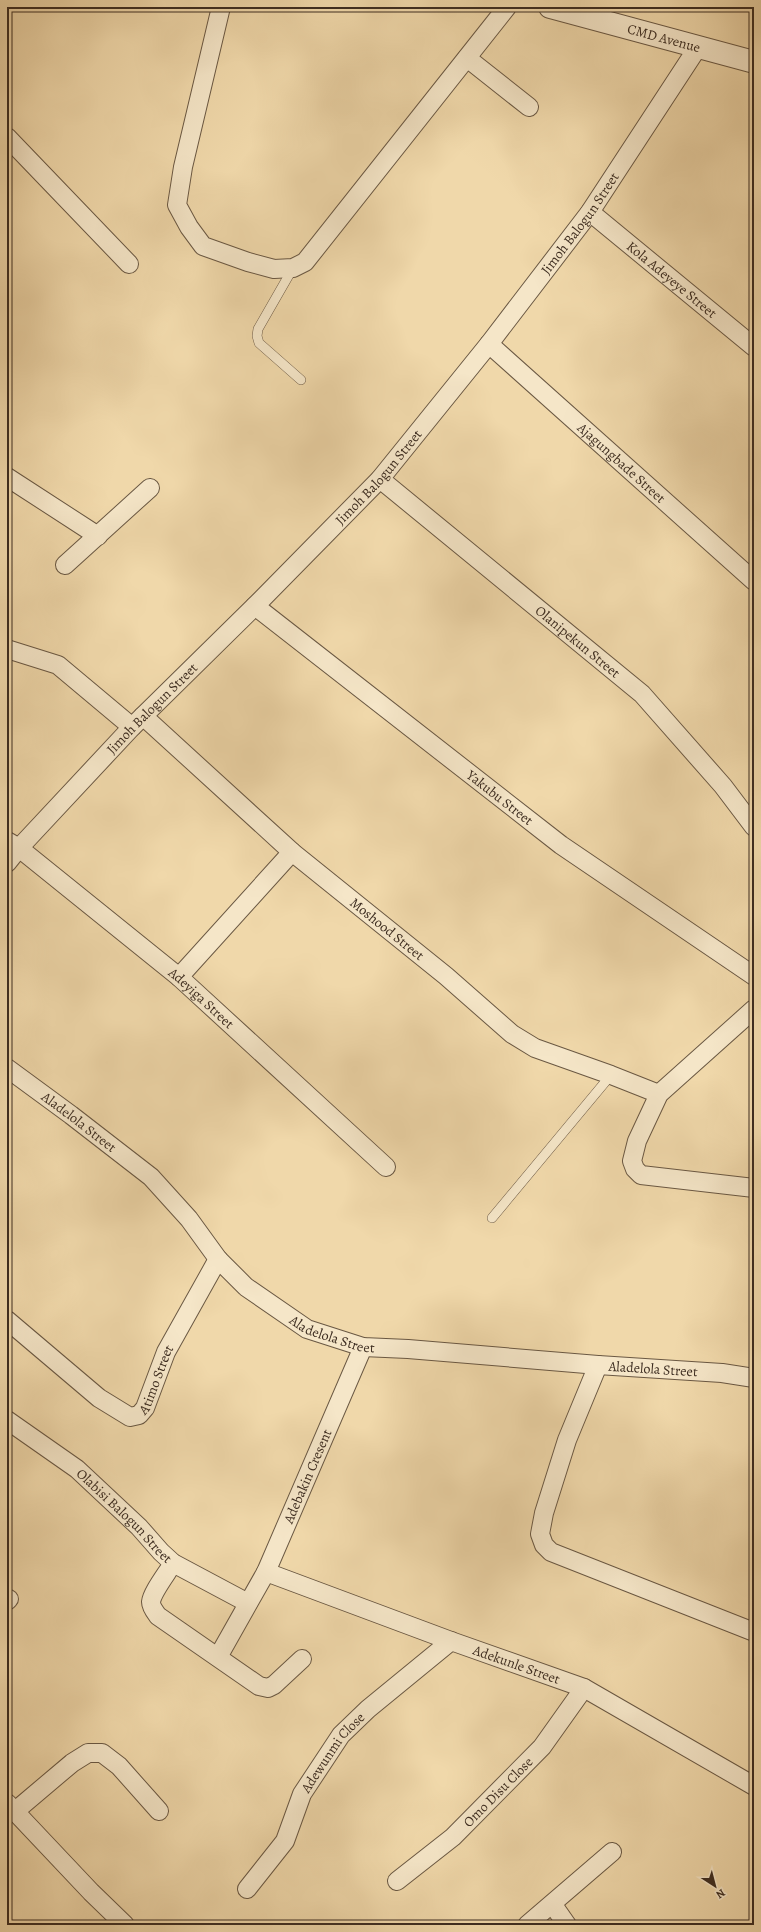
<svg xmlns="http://www.w3.org/2000/svg" width="761" height="1932" font-family="Alegreya,serif">
  <style>
    .lines { fill: none; stroke-linecap: round; stroke-linejoin: round }
    .service-casing { stroke: #6a5843; stroke-width: 10 }
    .minor-casing { stroke: #6a5843; stroke-width: 20 }
    .tertiary-casing { stroke: #6a5843; stroke-width: 24 }
    .service { stroke: #f5e6c8; stroke-width: 9 }
    .minor { stroke: #f5e6c8; stroke-width: 18 }
    .tertiary { stroke: #f5e6c8; stroke-width: 22 }
    .labels { text-anchor: middle; stroke-width: 3; stroke-linejoin: round; paint-order: stroke }
    .street-label { font-size: 14px; fill: #3d2d21; stroke: #f5e6c8 }
  </style>
  <rect width="100%" height="100%" fill="#f0d8aa"/>
  <filter id="stains"><feTurbulence type="fractalNoise" baseFrequency=".005" numOctaves="4"/><feColorMatrix values="0 0 0 0 .2 0 0 0 0 .09 0 0 0 0 .02 0 0 0 .5 -.17"/></filter>
  <radialGradient id="worn" r=".72"><stop offset=".6" stop-color="#630" stop-opacity="0"/><stop offset="1" stop-color="#630" stop-opacity=".3"/></radialGradient>
  <g class="lines">
    <!-- service casing -->
    <g class="service-casing">
      <g id="service">
        <polyline points="293,268 258,329 257,336 259,343 301,380"/>
        <polyline points="492,1218 611,1075"/>
      </g>
    </g>
    <!-- minor casing -->
    <g class="minor-casing">
      <g id="minor">
        <polyline points="221,7 183,167 177,205 189,227 203,246 248,262 274,269 293,268 305,262 507,7"/>
        <polyline points="467,58 529,107"/>
        <polyline points="7,137 129,264"/>
        <path id="s1" d="M590 212 754 347"/>
        <path id="s2" d="M489 344 754 581"/>
        <polyline points="7,477 98,536"/>
        <path id="s3" d="M380 479 642 694 723 786 754 827"/>
        <polyline points="65,565 150,488"/>
        <path id="s4" d="M255 606 561 845 754 976"/>
        <polyline points="7,649 58,665 132,727"/>
        <path id="s5" d="M143 716 292 852 446 976 512 1034 535 1048 611 1075 659 1094"/>
        <path id="s6" d="M7 841 19 848 179 977 386 1167"/>
        <path id="s7" d="M7 863 19 848 132 727 255 606 380 479 489 344 590 212 698 47"/>
        <polyline points="179,977 292,852"/>
        <polyline points="754,1009 659,1094 637,1141 632,1161 635,1169 641,1175 754,1188"/>
        <path id="s8" d="M7 1068 71 1115 151 1177 189 1219 218 1259 246 1287 307 1329 363 1347 408 1349 598 1365 722 1373 754 1378"/>
        <path id="s9" d="M7 1320 99 1398 130 1417 139 1415 145 1408 166 1352 218 1259"/>
        <polyline points="598,1365 567,1440 544,1513 540,1534 544,1545 551,1552 754,1632"/>
        <path id="s10" d="M7 1420 77 1469 139 1527 161 1552 173 1563 248 1603"/>
        <path d="M173 1563C168 1572 152 1592 151 1602 151 1607 155 1612 158 1616L259 1686 268 1688 274 1685 302 1659"/>
        <path id="s11" d="M266 1572 451 1641 584 1688 754 1786"/>
        <polyline points="7,1601 9,1599"/>
        <path id="s12" d="M218 1657 266 1572 363 1347"/>
        <polyline points="7,1803 91,1892 125,1925"/>
        <polyline points="14,1812 72,1763 88,1753 102,1753 119,1766 159,1811"/>
        <path id="s13" d="M397 1881 453 1837 542 1747 584 1688"/>
        <path id="s14" d="M247 1889 285 1841 302 1794 341 1735 368 1709 451 1641"/>
        <polyline points="553,1905 567,1925"/>
        <polyline points="527,1925 612,1852"/>
      </g>
    </g>
    <!-- tertiary casing -->
    <g class="tertiary-casing">
      <g id="tertiary">
        <path id="s15" d="M550 7 754 62"/>
      </g>
    </g>
    <!-- service -->
    <use href="#service" class="service"/>
    <!-- minor -->
    <use href="#minor" class="minor"/>
    <!-- tertiary -->
    <use href="#tertiary" class="tertiary"/>
  </g>
  <g class="labels">
    <!-- street labels -->
    <g class="street-label">
      <text dy="5" stroke="none"><textPath href="#s15" startOffset="118">CMD Avenue</textPath></text>
      <text dy="5" stroke="none"><textPath href="#s7" startOffset="860">Jimoh Balogun Street</textPath></text>
      <text dy="5" stroke="none"><textPath href="#s1" startOffset="106">Kola Adeyeye Street</textPath></text>
      <text dy="5" stroke="none"><textPath href="#s2" startOffset="178">Ajagungbade Street</textPath></text>
      <text dy="5" stroke="none"><textPath href="#s7" startOffset="536">Jimoh Balogun Street</textPath></text>
      <text dy="5" stroke="none"><textPath href="#s3" startOffset="256">Olanipekun Street</textPath></text>
      <text dy="5" stroke="none"><textPath href="#s7" startOffset="212">Jimoh Balogun Street</textPath></text>
      <text dy="5" stroke="none"><textPath href="#s4" startOffset="311">Yakubu Street</textPath></text>
      <text dy="5" stroke="none"><textPath href="#s5" startOffset="324">Moshood Street</textPath></text>
      <text dy="5" stroke="none"><textPath href="#s6" startOffset="250">Adeyiga Street</textPath></text>
      <text dy="5" stroke="none"><textPath href="#s8" startOffset="90">Aladelola Street</textPath></text>
      <text dy="5" stroke="none"><textPath href="#s8" startOffset="426">Aladelola Street</textPath></text>
      <text dy="5" stroke="none"><textPath href="#s8" startOffset="750">Aladelola Street</textPath></text>
      <text dy="5" stroke="none"><textPath href="#s9" startOffset="206">Atimo Street</textPath></text>
      <text dy="5" stroke="none"><textPath href="#s12" startOffset="202">Adebakin Cresent</textPath></text>
      <text dy="5" stroke="none"><textPath href="#s10" startOffset="152">Olabisi Balogun Street</textPath></text>
      <text dy="5" stroke="none"><textPath href="#s11" startOffset="267">Adekunle Street</textPath></text>
      <text dy="5" stroke="none"><textPath href="#s14" startOffset="163">Adewunmi Close</textPath></text>
      <text dy="5" stroke="none"><textPath href="#s13" startOffset="135">Omo Disu Close</textPath></text>
    </g>
  </g>
  <!-- margin -->
  <rect width="761" height="1932" fill="none" stroke="#f0d8aa" stroke-width="24"/>
  <rect x="8" y="8" width="745" height="1916" fill="none" stroke="#3d2d21" stroke-width="2"/>
  <rect x="12" y="12" width="737" height="1908" fill="none" stroke="#3d2d21"/>
  <!-- north arrow -->
  <g transform="translate(715 1886) rotate(144)" stroke="#f5e6c8" stroke-width="3" paint-order="stroke">
  <path d="M0-3L7 15L0 10L-7 15Z" fill="#3d2d21"/>
  <text y="-6" font-size="11" font-weight="bold" text-anchor="middle" fill="#3d2d21">N</text>
  </g>
  <rect width="100%" height="100%" filter="url(#stains)"/>
  <rect width="100%" height="100%" fill="url(#worn)"/>
</svg>
